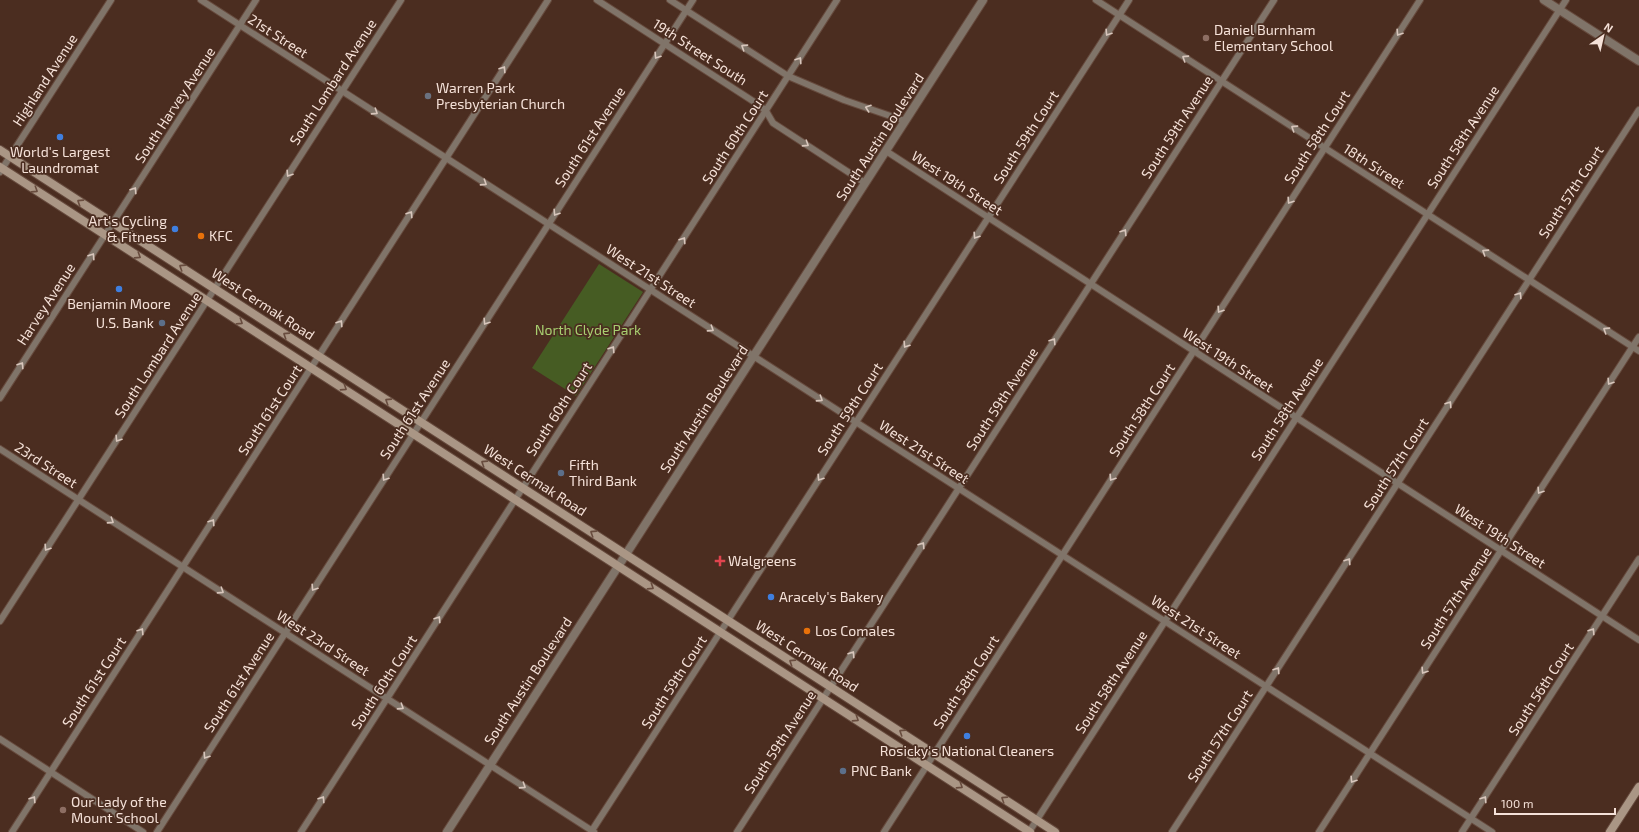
<svg xmlns="http://www.w3.org/2000/svg" width="1639" height="832" font-family="'Exo 2',sans-serif">
  <style>
    .green { fill: #465c23 }
    .lines { fill: none; stroke-linecap: round; stroke-linejoin: round }
    .minor-casing { stroke: #664a3d; stroke-width: 8 }
    .tertiary-casing { stroke: #664a3d; stroke-width: 10 }
    .secondary-casing { stroke: #664a3d; stroke-width: 10 }
    .minor { stroke: #807469; stroke-width: 6 }
    .tertiary { stroke: #807469; stroke-width: 8 }
    .secondary { stroke: #aa9685; stroke-width: 8 }
    .oneway { stroke: #d8c6bc }
    .oneway2 { stroke: #684c3e }
    .education-dot { fill: #8d6e63; stroke: #4b2d20; stroke-width: 1.5 }
    .worship-dot { fill: #6b7280; stroke: #4b2d20; stroke-width: 1.5 }
    .shop-dot { fill: #3f7fe0; stroke: #4b2d20; stroke-width: 1.5 }
    .food-dot { fill: #e8710a; stroke: #4b2d20; stroke-width: 1.5 }
    .service-dot { fill: #5c6f8a; stroke: #4b2d20; stroke-width: 1.5 }
    .health-dot { fill: #e0444e; stroke: #4b2d20; stroke-width: 1.5 }
    .labels { text-anchor: middle; stroke-width: 3.5; stroke-linejoin: round; paint-order: stroke }
    .poi-label { font-size: 14px; fill: #f5e1d8; stroke: #4b2d20; text-anchor: start }
    .street-label { font-size: 14px; fill: #f5e1d8; stroke: #4b2d20 }
    .park-label { font-size: 14px; fill: #a8ce70; stroke: #4b2d20 }
  </style>
  <rect width="100%" height="100%" fill="#4b2d20"/>
  <!-- green -->
  <polygon class="green" points="599,264 643,292 576,396 532,368"/>
  <g class="lines">
    <defs>
      <g id="minor">
        <polyline points="201,0 1492,832"/>
        <polyline points="597,0 759,105 766,111 773,123 865,183"/>
        <polyline points="670,0 788,76 844,100 905,121"/>
        <polyline points="1096,0 1639,351"/>
        <polyline points="886,151 1639,640"/>
        <polyline points="0,172 111,0"/>
        <polyline points="0,398 256,0"/>
        <polyline points="0,449 594,832"/>
        <polyline points="0,621 401,0"/>
        <polyline points="0,739 143,832"/>
        <polyline points="12,832 548,0"/>
        <polyline points="157,832 693,0"/>
        <polyline points="301,832 837,0"/>
        <polyline points="591,832 1129,0"/>
        <polyline points="737,832 1274,0"/>
        <polyline points="884,832 1420,0"/>
        <polyline points="1029,832 1566,0"/>
        <polyline points="1172,832 1639,110"/>
        <polyline points="1319,832 1639,337"/>
        <polyline points="1462,832 1639,559"/>
      </g>
      <g id="tertiary">
        <polyline points="1544,0 1639,61"/>
        <polyline points="447,832 983,0"/>
      </g>
      <g id="secondary">
        <polyline points="0,150 1055,832"/>
        <polyline points="0,167 1030,832"/>
        <polyline points="1610,832 1639,787"/>
      </g>
    </defs>
    <!-- minor casing -->
    <use href="#minor" class="minor-casing"/>
    <!-- tertiary casing -->
    <use href="#tertiary" class="tertiary-casing"/>
    <!-- secondary casing -->
    <use href="#secondary" class="secondary-casing"/>
    <!-- minor -->
    <use href="#minor" class="minor"/>
    <!-- tertiary -->
    <use href="#tertiary" class="tertiary"/>
    <!-- secondary -->
    <use href="#secondary" class="secondary"/>
  </g>
  <!-- one-way arrows -->
  <defs><path id="oneway-chevron" d="M-2-3.5L2.5 0L-2 3.5" fill="none" stroke-width="1.6" stroke-linecap="round" stroke-linejoin="round"/></defs>
  <g class="oneway">
    <use href="#oneway-chevron" transform="translate(1108 33) rotate(123)"/>
    <use href="#oneway-chevron" transform="translate(1399 33) rotate(123)"/>
    <use href="#oneway-chevron" transform="translate(744 47) rotate(-147)"/>
    <use href="#oneway-chevron" transform="translate(657 56) rotate(123)"/>
    <use href="#oneway-chevron" transform="translate(1185 58) rotate(-147)"/>
    <use href="#oneway-chevron" transform="translate(799 60) rotate(-57)"/>
    <use href="#oneway-chevron" transform="translate(503 69) rotate(-57)"/>
    <use href="#oneway-chevron" transform="translate(868 108) rotate(-161)"/>
    <use href="#oneway-chevron" transform="translate(375 112) rotate(33)"/>
    <use href="#oneway-chevron" transform="translate(1294 128) rotate(-147)"/>
    <use href="#oneway-chevron" transform="translate(806 144) rotate(33)"/>
    <use href="#oneway-chevron" transform="translate(289 174) rotate(123)"/>
    <use href="#oneway-chevron" transform="translate(484 183) rotate(33)"/>
    <use href="#oneway-chevron" transform="translate(134 190) rotate(-57)"/>
    <use href="#oneway-chevron" transform="translate(1290 201) rotate(123)"/>
    <use href="#oneway-chevron" transform="translate(556 213) rotate(123)"/>
    <use href="#oneway-chevron" transform="translate(410 214) rotate(-57)"/>
    <use href="#oneway-chevron" transform="translate(1124 232) rotate(-57)"/>
    <use href="#oneway-chevron" transform="translate(976 236) rotate(123)"/>
    <use href="#oneway-chevron" transform="translate(683 240) rotate(-57)"/>
    <use href="#oneway-chevron" transform="translate(1485 252) rotate(-147)"/>
    <use href="#oneway-chevron" transform="translate(92 256) rotate(-57)"/>
    <use href="#oneway-chevron" transform="translate(1519 295) rotate(-57)"/>
    <use href="#oneway-chevron" transform="translate(1220 310) rotate(123)"/>
    <use href="#oneway-chevron" transform="translate(486 322) rotate(123)"/>
    <use href="#oneway-chevron" transform="translate(340 323) rotate(-57)"/>
    <use href="#oneway-chevron" transform="translate(711 329) rotate(33)"/>
    <use href="#oneway-chevron" transform="translate(1606 330) rotate(-147)"/>
    <use href="#oneway-chevron" transform="translate(1053 341) rotate(-57)"/>
    <use href="#oneway-chevron" transform="translate(906 345) rotate(123)"/>
    <use href="#oneway-chevron" transform="translate(612 349) rotate(-57)"/>
    <use href="#oneway-chevron" transform="translate(21 365) rotate(-57)"/>
    <use href="#oneway-chevron" transform="translate(1610 382) rotate(123)"/>
    <use href="#oneway-chevron" transform="translate(820 399) rotate(33)"/>
    <use href="#oneway-chevron" transform="translate(1449 404) rotate(-57)"/>
    <use href="#oneway-chevron" transform="translate(118 439) rotate(123)"/>
    <use href="#oneway-chevron" transform="translate(385 478) rotate(123)"/>
    <use href="#oneway-chevron" transform="translate(820 478) rotate(123)"/>
    <use href="#oneway-chevron" transform="translate(1112 478) rotate(123)"/>
    <use href="#oneway-chevron" transform="translate(1540 491) rotate(123)"/>
    <use href="#oneway-chevron" transform="translate(111 521) rotate(33)"/>
    <use href="#oneway-chevron" transform="translate(212 522) rotate(-57)"/>
    <use href="#oneway-chevron" transform="translate(922 545) rotate(-57)"/>
    <use href="#oneway-chevron" transform="translate(47 548) rotate(123)"/>
    <use href="#oneway-chevron" transform="translate(1348 561) rotate(-57)"/>
    <use href="#oneway-chevron" transform="translate(314 588) rotate(123)"/>
    <use href="#oneway-chevron" transform="translate(221 591) rotate(33)"/>
    <use href="#oneway-chevron" transform="translate(438 619) rotate(-57)"/>
    <use href="#oneway-chevron" transform="translate(141 631) rotate(-57)"/>
    <use href="#oneway-chevron" transform="translate(1592 631) rotate(-57)"/>
    <use href="#oneway-chevron" transform="translate(852 654) rotate(-57)"/>
    <use href="#oneway-chevron" transform="translate(1277 670) rotate(-57)"/>
    <use href="#oneway-chevron" transform="translate(1424 671) rotate(123)"/>
    <use href="#oneway-chevron" transform="translate(401 707) rotate(33)"/>
    <use href="#oneway-chevron" transform="translate(206 756) rotate(123)"/>
    <use href="#oneway-chevron" transform="translate(1353 780) rotate(123)"/>
    <use href="#oneway-chevron" transform="translate(523 786) rotate(33)"/>
    <use href="#oneway-chevron" transform="translate(33 799) rotate(-57)"/>
    <use href="#oneway-chevron" transform="translate(322 799) rotate(-57)"/>
    <use href="#oneway-chevron" transform="translate(1484 799) rotate(-57)"/>
  </g>
  <g class="oneway2">
    <use href="#oneway-chevron" transform="translate(35 190) rotate(33)"/>
    <use href="#oneway-chevron" transform="translate(80 202) rotate(-147)"/>
    <use href="#oneway-chevron" transform="translate(138 256) rotate(33)"/>
    <use href="#oneway-chevron" transform="translate(182 267) rotate(-147)"/>
    <use href="#oneway-chevron" transform="translate(240 322) rotate(33)"/>
    <use href="#oneway-chevron" transform="translate(286 335) rotate(-147)"/>
    <use href="#oneway-chevron" transform="translate(344 388) rotate(33)"/>
    <use href="#oneway-chevron" transform="translate(388 401) rotate(-147)"/>
    <use href="#oneway-chevron" transform="translate(484 463) rotate(-147)"/>
    <use href="#oneway-chevron" transform="translate(593 533) rotate(-147)"/>
    <use href="#oneway-chevron" transform="translate(651 587) rotate(33)"/>
    <use href="#oneway-chevron" transform="translate(792 662) rotate(-147)"/>
    <use href="#oneway-chevron" transform="translate(856 719) rotate(33)"/>
    <use href="#oneway-chevron" transform="translate(902 732) rotate(-147)"/>
    <use href="#oneway-chevron" transform="translate(960 786) rotate(33)"/>
    <use href="#oneway-chevron" transform="translate(1004 799) rotate(-147)"/>
  </g>
  <!-- markers -->
  <g class="education-dot">
    <circle cx="1206" cy="38" r="4"/>
    <circle cx="63" cy="810" r="4"/>
  </g>
  <circle class="worship-dot" cx="428" cy="96" r="4"/>
  <g class="shop-dot">
    <circle cx="60" cy="137" r="4"/>
    <circle cx="175" cy="229" r="4"/>
    <circle cx="119" cy="289" r="4"/>
    <circle cx="771" cy="597" r="4"/>
    <circle cx="967" cy="736" r="4"/>
  </g>
  <g class="food-dot">
    <circle cx="201" cy="236" r="4"/>
    <circle cx="807" cy="631" r="4"/>
  </g>
  <g class="service-dot">
    <circle cx="162" cy="323" r="4"/>
    <circle cx="561" cy="473" r="4"/>
    <circle cx="843" cy="771" r="4"/>
  </g>
  <path class="health-dot" d="M718 555h4v4h4v4h-4v4h-4v-4h-4v-4h4z"/>
  <g class="labels">
    <!-- poi labels -->
    <g class="poi-label">
      <text x="1214" y="35">Daniel Burnham<tspan x="1214" dy="16">Elementary School</tspan></text>
      <text x="436" y="93">Warren Park<tspan x="436" dy="16">Presbyterian Church</tspan></text>
      <text x="60" y="157" text-anchor="middle">World's Largest<tspan x="60" dy="16">Laundromat</tspan></text>
      <text x="167" y="226" text-anchor="end">Art's Cycling<tspan x="167" dy="16">&amp; Fitness</tspan></text>
      <text x="209" y="241">KFC</text>
      <text x="119" y="309" text-anchor="middle">Benjamin Moore</text>
      <text x="154" y="328" text-anchor="end">U.S. Bank</text>
      <text x="569" y="470">Fifth<tspan x="569" dy="16">Third Bank</tspan></text>
      <text x="728" y="566">Walgreens</text>
      <text x="779" y="602">Aracely's Bakery</text>
      <text x="815" y="636">Los Comales</text>
      <text x="967" y="756" text-anchor="middle">Rosicky's National Cleaners</text>
      <text x="851" y="776">PNC Bank</text>
      <text x="71" y="807">Our Lady of the<tspan x="71" dy="16">Mount School</tspan></text>
    </g>
    <!-- street labels -->
    <g class="street-label">
      <text transform="translate(278 36) rotate(33)" y="5">21st Street</text>
      <text transform="translate(700 52) rotate(33)" y="5">19th Street South</text>
      <text transform="translate(45 80) rotate(-57)" y="5">Highland Avenue</text>
      <text transform="translate(333 82) rotate(-57)" y="5">South Lombard Avenue</text>
      <text transform="translate(175 105) rotate(-57)" y="5">South Harvey Avenue</text>
      <text transform="translate(1177 127) rotate(-57)" y="5">South 59th Avenue</text>
      <text transform="translate(590 137) rotate(-57)" y="5">South 61st Avenue</text>
      <text transform="translate(735 137) rotate(-57)" y="5">South 60th Court</text>
      <text transform="translate(880 137) rotate(-57)" y="5">South Austin Boulevard</text>
      <text transform="translate(1026 137) rotate(-57)" y="5">South 59th Court</text>
      <text transform="translate(1317 137) rotate(-57)" y="5">South 58th Court</text>
      <text transform="translate(1463 137) rotate(-57)" y="5">South 58th Avenue</text>
      <text transform="translate(1374 166) rotate(33)" y="5">18th Street</text>
      <text transform="translate(957 183) rotate(33)" y="5">West 19th Street</text>
      <text transform="translate(1571 192) rotate(-57)" y="5">South 57th Court</text>
      <text transform="translate(651 276) rotate(33)" y="5">West 21st Street</text>
      <text transform="translate(46 304) rotate(-57)" y="5">Harvey Avenue</text>
      <text transform="translate(263 304) rotate(33)" y="5">West Cermak Road</text>
      <text transform="translate(158 355) rotate(-57)" y="5">South Lombard Avenue</text>
      <text transform="translate(1228 360) rotate(33)" y="5">West 19th Street</text>
      <text transform="translate(1002 399) rotate(-57)" y="5">South 59th Avenue</text>
      <text transform="translate(415 409) rotate(-57)" y="5">South 61st Avenue</text>
      <text transform="translate(559 409) rotate(-57)" y="5">South 60th Court</text>
      <text transform="translate(704 409) rotate(-57)" y="5">South Austin Boulevard</text>
      <text transform="translate(850 409) rotate(-57)" y="5">South 59th Court</text>
      <text transform="translate(1287 409) rotate(-57)" y="5">South 58th Avenue</text>
      <text transform="translate(270 410) rotate(-57)" y="5">South 61st Court</text>
      <text transform="translate(1142 410) rotate(-57)" y="5">South 58th Court</text>
      <text transform="translate(924 452) rotate(33)" y="5">West 21st Street</text>
      <text transform="translate(1396 464) rotate(-57)" y="5">South 57th Court</text>
      <text transform="translate(46 465) rotate(33)" y="5">23rd Street</text>
      <text transform="translate(535 480) rotate(33)" y="5">West Cermak Road</text>
      <text transform="translate(1500 536) rotate(33)" y="5">West 19th Street</text>
      <text transform="translate(1456 598) rotate(-57)" y="5">South 57th Avenue</text>
      <text transform="translate(1196 627) rotate(33)" y="5">West 21st Street</text>
      <text transform="translate(323 643) rotate(33)" y="5">West 23rd Street</text>
      <text transform="translate(807 656) rotate(33)" y="5">West Cermak Road</text>
      <text transform="translate(528 681) rotate(-57)" y="5">South Austin Boulevard</text>
      <text transform="translate(94 682) rotate(-57)" y="5">South 61st Court</text>
      <text transform="translate(239 682) rotate(-57)" y="5">South 61st Avenue</text>
      <text transform="translate(384 682) rotate(-57)" y="5">South 60th Court</text>
      <text transform="translate(674 682) rotate(-57)" y="5">South 59th Court</text>
      <text transform="translate(966 682) rotate(-57)" y="5">South 58th Court</text>
      <text transform="translate(1111 682) rotate(-57)" y="5">South 58th Avenue</text>
      <text transform="translate(1541 689) rotate(-57)" y="5">South 56th Court</text>
      <text transform="translate(1220 736) rotate(-57)" y="5">South 57th Court</text>
      <text transform="translate(780 742) rotate(-57)" y="5">South 59th Avenue</text>
    </g>
    <!-- park labels -->
    <g class="park-label">
      <text x="588" y="335">North Clyde Park</text>
    </g>
  </g>
  <!-- north arrow -->
  <g transform="translate(1603 36) rotate(34)" stroke="#4b2d20" stroke-width="3" paint-order="stroke">
  <path d="M0-3L7 15L0 10L-7 15Z" fill="#f5e1d8"/>
  <text y="-6" font-size="11" font-weight="bold" text-anchor="middle" fill="#f5e1d8">N</text>
  </g>
  <!-- scale -->
  <path d="M1495 808v6h120v-6" fill="none" stroke="#f5e1d8" stroke-width="2"/>
  <text x="1501" y="808" font-size="12" fill="#f5e1d8" stroke="#4b2d20" stroke-width="3" paint-order="stroke">100 m</text>
</svg>
